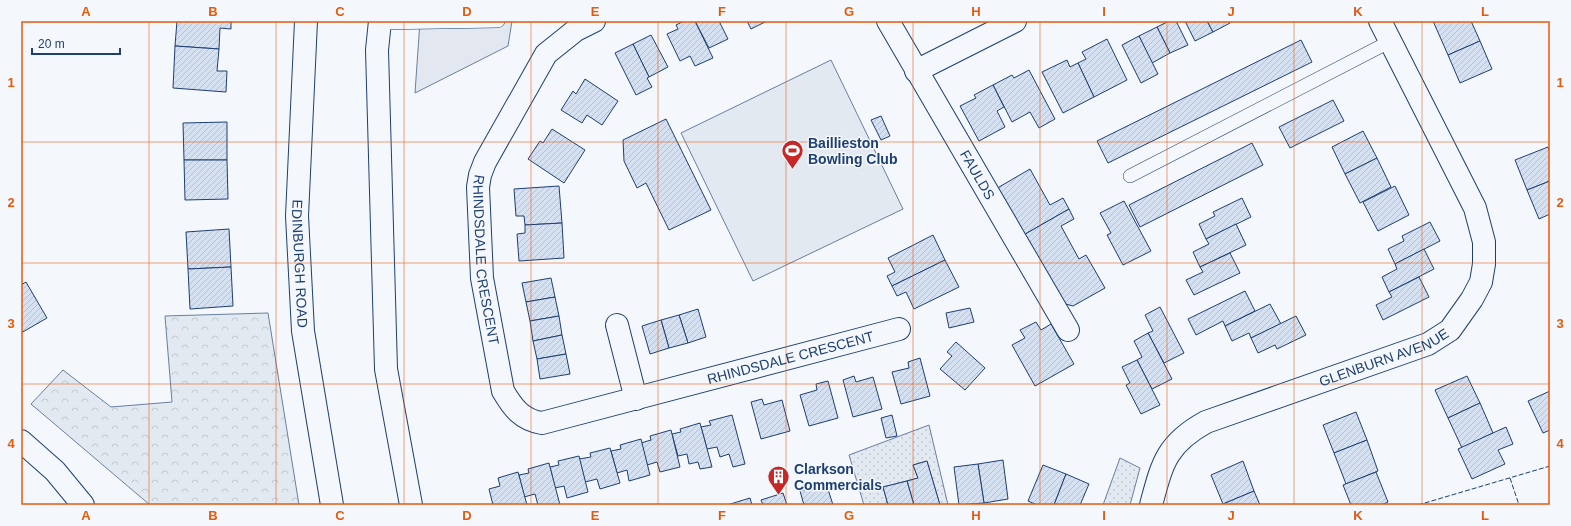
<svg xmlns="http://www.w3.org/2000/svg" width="1571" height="526" font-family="Arial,sans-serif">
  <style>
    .grass { fill: url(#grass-dots); stroke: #687fa3 }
    .park { fill: url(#park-crowns); stroke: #687fa3 }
    .pitch { fill: #e3e9f0; stroke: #687fa3 }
    .parking { fill: #e3e8f0; stroke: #687fa3 }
    .building { fill: url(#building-hatch); stroke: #1d3f73 }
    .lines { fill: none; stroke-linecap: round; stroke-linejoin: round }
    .lane-casing { stroke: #1d3f73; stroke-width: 14 }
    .street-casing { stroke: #1d3f73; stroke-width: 24 }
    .primary-casing { stroke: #1d3f73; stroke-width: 24 }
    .lane { stroke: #f4f7fb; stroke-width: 13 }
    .street { stroke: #f4f7fb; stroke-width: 22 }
    .primary { stroke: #f4f7fb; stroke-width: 22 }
    .fence { stroke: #1d3f73; stroke-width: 1; stroke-dasharray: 5 2; stroke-linecap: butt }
    .grid { fill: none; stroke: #e8590c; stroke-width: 1; stroke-opacity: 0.55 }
    .labels { text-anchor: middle; stroke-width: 3; stroke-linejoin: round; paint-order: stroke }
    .poi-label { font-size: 14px; font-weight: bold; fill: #1d3f73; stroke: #f4f7fb; text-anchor: start }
    .street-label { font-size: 14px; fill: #1d3f73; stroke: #f4f7fb }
    .neatline { fill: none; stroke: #e8590c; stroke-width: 1.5 }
    .grid-label { font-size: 13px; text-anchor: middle; font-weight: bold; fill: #e8590c }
  </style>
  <defs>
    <pattern id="grass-dots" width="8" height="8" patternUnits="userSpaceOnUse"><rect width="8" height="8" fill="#e3e9f0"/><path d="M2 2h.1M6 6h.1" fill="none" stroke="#c2c9d1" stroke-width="1.8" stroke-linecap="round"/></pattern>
    <pattern id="park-crowns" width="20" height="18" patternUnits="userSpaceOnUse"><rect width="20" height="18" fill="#e3e9f0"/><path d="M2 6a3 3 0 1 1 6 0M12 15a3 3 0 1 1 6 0" fill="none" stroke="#c2c9d1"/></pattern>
    <pattern id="building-hatch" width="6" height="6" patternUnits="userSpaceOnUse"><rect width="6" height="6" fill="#d5e0f0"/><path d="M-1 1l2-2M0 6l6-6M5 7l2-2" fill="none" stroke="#b6c1d1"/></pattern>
  </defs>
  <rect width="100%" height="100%" fill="#f4f7fb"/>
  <!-- grass -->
  <g class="grass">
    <polygon points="929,425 948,505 940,505 927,461 913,465 918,478 883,487 888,505 864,505 849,455"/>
    <polygon points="1120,458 1140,468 1130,505 1103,505"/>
  </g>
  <!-- park -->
  <polygon class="park" points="268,313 299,505 150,505 31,404 63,370 111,407 172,402 165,316"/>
  <!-- pitch -->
  <polygon class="pitch" points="831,60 903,209 753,281 681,133"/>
  <!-- parking -->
  <polygon class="parking" points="420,21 512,21 508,46 415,93"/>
  <!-- building -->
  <g class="building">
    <polygon points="177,21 231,21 231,29 220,28 219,49 175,46"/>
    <polygon points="684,21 695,21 713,58 695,66 690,56 680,61 667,34 678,29 676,25"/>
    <polygon points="695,21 719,21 728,39 709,48"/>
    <polygon points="747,21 767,21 751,29"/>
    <polygon points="1169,21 1176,21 1188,45 1170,53 1157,27"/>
    <polygon points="1185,21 1207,21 1213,32 1195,41"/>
    <polygon points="1207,21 1229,21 1230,23 1213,32"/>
    <polygon points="1433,21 1471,21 1480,41 1448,55"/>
    <polygon points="1157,27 1170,53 1152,63 1139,36"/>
    <polygon points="651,35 668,67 649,77 633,44"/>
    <polygon points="1139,36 1158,74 1141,83 1122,45"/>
    <polygon points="1107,39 1127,80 1094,97 1078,63 1086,59 1082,52"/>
    <polygon points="1301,40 1312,62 1108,163 1097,141"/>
    <polygon points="1480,41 1492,69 1460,83 1448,55"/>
    <polygon points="633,44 649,77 647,78 652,87 636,95 615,53"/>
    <polygon points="175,46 219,49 217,71 227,71 226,92 173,88"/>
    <polygon points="1067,60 1070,67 1078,63 1094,97 1063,113 1042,72"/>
    <polygon points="1029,70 1055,119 1039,128 1030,112 1012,122 993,85 1012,75 1014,78"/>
    <polygon points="585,79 618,101 602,125 587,115 582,123 561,110 573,91 576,94"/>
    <polygon points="993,85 1004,107 997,111 1005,127 979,141 960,106 976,98 974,95"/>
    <polygon points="1333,100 1344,121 1290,148 1279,127"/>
    <polygon points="881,116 890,136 881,140 871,120"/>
    <polygon points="666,119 711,210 669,230 646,183 637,188 624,161 623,140"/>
    <polygon points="227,122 227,160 184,160 183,123"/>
    <polygon points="552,129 585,150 564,183 528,159 540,141 543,143"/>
    <polygon points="1363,131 1377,158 1345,174 1332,147"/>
    <polygon points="1252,143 1263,165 1140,227 1129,205"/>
    <polygon points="1548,147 1550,152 1550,181 1527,190 1515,160"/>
    <polygon points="1377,158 1391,187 1360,203 1345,174"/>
    <polygon points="184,160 227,160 228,199 185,200"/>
    <polygon points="1030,169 1050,205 1063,198 1069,209 1020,237 994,190"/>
    <polygon points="1550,181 1550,214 1539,219 1527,190"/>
    <polygon points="559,186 562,223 525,225 524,216 516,216 514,189"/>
    <polygon points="1395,186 1409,215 1378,231 1363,202"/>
    <polygon points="1242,198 1251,217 1206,239 1199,224 1215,216 1213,212"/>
    <polygon points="1124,201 1151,251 1123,265 1107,235 1111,233 1100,213"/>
    <polygon points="1069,209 1074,219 1061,226 1079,259 1086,255 1105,288 1073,306 1062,303 1020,237"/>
    <polygon points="1430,222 1440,241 1395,264 1388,249 1404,241 1402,236"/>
    <polygon points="562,223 564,258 519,261 517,234 525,233 525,225"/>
    <polygon points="1236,224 1246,245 1200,267 1193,252 1209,244 1206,239"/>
    <polygon points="229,229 231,267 188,269 186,232"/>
    <polygon points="933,235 945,260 892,286 887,276 895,272 888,258"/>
    <polygon points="1424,249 1434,269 1389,292 1382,277 1397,269 1395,264"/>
    <polygon points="1230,253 1240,273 1194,295 1186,280 1203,272 1200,267"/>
    <polygon points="945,260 959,287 914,309 906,292 897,296 892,286"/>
    <polygon points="231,267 233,306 190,309 188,269"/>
    <polygon points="1419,277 1429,297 1383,320 1376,305 1392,297 1389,292"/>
    <polygon points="551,278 555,297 526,302 522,283"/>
    <polygon points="26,282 47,318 21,333 21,285"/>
    <polygon points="1245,291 1255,311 1225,326 1223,321 1196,335 1188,319"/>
    <polygon points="555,297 559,316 530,321 526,302"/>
    <polygon points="1270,304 1281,324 1251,338 1249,333 1232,341 1225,326"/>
    <polygon points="1160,307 1184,353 1164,363 1148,333 1153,331 1145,315"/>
    <polygon points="970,308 974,322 949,328 946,313"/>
    <polygon points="698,309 706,337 688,343 679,315"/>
    <polygon points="679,315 688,343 669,348 661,320"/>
    <polygon points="559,316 562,335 533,341 530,321"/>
    <polygon points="1296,316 1306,335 1277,349 1275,345 1258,353 1251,338"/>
    <polygon points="661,320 669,348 650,354 642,326"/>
    <polygon points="1036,322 1041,330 1051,324 1074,364 1035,386 1012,345 1025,338 1020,330"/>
    <polygon points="1148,333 1172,379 1152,389 1137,360 1142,357 1134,341"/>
    <polygon points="562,335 566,354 537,359 533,341"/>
    <polygon points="956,342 985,368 965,390 940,369 952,356 947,352"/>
    <polygon points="566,354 570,374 540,379 537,359"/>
    <polygon points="920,358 930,396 901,404 892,372 909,368 908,362"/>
    <polygon points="1137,360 1160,405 1141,414 1126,385 1130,383 1122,367"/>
    <polygon points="854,376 856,382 873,377 882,409 853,417 843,380"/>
    <polygon points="1467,376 1480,403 1448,418 1435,390"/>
    <polygon points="828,381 838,418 809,426 800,395 817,390 816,384"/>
    <polygon points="1550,391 1550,430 1543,433 1528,401"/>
    <polygon points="762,399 764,405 782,400 790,431 761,439 751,402"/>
    <polygon points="1480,403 1493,433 1462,448 1448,418"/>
    <polygon points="1356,412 1367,440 1334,453 1323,425"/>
    <polygon points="732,415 745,464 733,467 729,454 720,457 717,447 707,449 701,427 711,425 709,421"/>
    <polygon points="892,415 897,436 886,438 881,418"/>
    <polygon points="700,423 712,467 700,469 698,462 689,464 687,454 678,456 672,434 681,432 680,429"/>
    <polygon points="1506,427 1513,444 1498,450 1505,464 1472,479 1458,449"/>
    <polygon points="671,430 680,467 660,472 657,462 647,465 641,443 651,440 650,436"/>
    <polygon points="641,439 650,475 629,481 627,470 617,473 611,451 621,449 620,445"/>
    <polygon points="1367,440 1378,471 1346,484 1334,453"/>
    <polygon points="610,448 620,483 600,489 597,479 585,482 579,459 591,457 590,453"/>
    <polygon points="579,456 588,492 567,498 564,486 555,488 550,467 559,465 558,461"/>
    <polygon points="1003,460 1008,499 984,503 978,464"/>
    <polygon points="927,461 940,505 914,505 907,481 918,478 913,465"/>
    <polygon points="1243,461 1254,491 1223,504 1211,475"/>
    <polygon points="549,463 550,467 560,505 538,505 535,494 524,497 519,475 529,473 528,469"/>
    <polygon points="978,464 984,503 959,505 954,467"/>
    <polygon points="1043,465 1066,474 1054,505 1037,505 1028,501"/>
    <polygon points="518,472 527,505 493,505 489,489 500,486 498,478"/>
    <polygon points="1376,472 1388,502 1381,505 1351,505 1343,485"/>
    <polygon points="1066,474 1089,484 1080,505 1054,505"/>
    <polygon points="907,481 914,505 888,505 883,487"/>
    <polygon points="826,483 833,505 804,505 800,491"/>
    <polygon points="1254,491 1260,505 1223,505 1223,504"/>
    <polygon points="783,493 787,505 763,505 761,500"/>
    <polygon points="750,498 752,505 727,505"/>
  </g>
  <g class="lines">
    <defs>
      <g id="lane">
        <polyline points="380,23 498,21"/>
        <polyline points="1130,176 1389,42"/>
      </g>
      <g id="street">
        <path id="s1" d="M594,21L576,30L546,54L485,162L480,175L478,187L482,278L503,391C513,408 522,420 542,423L899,329"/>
        <path id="s2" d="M888,21L1068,330"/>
        <polyline points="916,71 1015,21"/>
        <polyline points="617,325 636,399"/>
        <path id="s3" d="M1151,505C1162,464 1166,444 1206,422L1428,344L1450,330L1472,299L1481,282L1484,264V242L1475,208L1380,21"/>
      </g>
      <g id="primary">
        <path id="s4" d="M306,21L297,216L303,331L332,505"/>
        <polyline points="380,21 377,50 386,369 411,505"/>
        <polyline points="21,441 55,471 83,505"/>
      </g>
    </defs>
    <!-- lane casing -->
    <use href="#lane" class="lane-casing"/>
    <!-- street casing -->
    <use href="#street" class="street-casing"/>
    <!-- primary casing -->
    <use href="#primary" class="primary-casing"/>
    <!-- lane -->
    <use href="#lane" class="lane"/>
    <!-- street -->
    <use href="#street" class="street"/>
    <!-- primary -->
    <use href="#primary" class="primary"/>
    <!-- fence -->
    <g class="fence">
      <polyline points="1510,478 1519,505"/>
      <polyline points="1418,505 1550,466"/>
    </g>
  </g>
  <!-- grid -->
  <path class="grid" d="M149,21V505M276,21V505M404,21V505M531,21V505M658,21V505M786,21V505M913,21V505M1040,21V505M1167,21V505M1294,21V505M1422,21V505M21,142H1550M21,263H1550M21,384H1550"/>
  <!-- icons -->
  <defs>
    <symbol id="stadium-pin" viewBox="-11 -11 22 30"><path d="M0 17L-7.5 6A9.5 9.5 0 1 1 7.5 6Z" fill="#c62828" stroke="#f4f7fb"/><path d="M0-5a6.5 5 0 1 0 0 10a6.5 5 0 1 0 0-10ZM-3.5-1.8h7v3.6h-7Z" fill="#fff"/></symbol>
    <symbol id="building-pin" viewBox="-11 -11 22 30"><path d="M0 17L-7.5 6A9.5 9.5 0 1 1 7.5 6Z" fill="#c62828" stroke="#f4f7fb"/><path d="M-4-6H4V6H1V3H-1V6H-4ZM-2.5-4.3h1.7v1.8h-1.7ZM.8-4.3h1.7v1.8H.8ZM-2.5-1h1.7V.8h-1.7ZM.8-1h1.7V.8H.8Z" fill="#fff"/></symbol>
  </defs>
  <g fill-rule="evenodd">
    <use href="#stadium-pin" x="780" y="138" width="25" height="34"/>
    <use href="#building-pin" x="766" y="464" width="25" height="34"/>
  </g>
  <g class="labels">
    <!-- poi labels -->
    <g class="poi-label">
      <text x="808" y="148">Baillieston<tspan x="808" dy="16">Bowling Club</tspan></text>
      <text x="794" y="474">Clarkson<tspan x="794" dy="16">Commercials</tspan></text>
    </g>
    <!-- street labels -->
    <g class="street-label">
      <text dy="5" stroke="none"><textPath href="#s2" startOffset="178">FAULDS</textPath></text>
      <text dy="5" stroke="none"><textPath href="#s1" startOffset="282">RHINDSDALE CRESCENT</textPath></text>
      <text dy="5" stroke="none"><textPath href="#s4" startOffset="243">EDINBURGH ROAD</textPath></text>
      <text dy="5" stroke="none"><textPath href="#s3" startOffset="293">GLENBURN AVENUE</textPath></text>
      <text dy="5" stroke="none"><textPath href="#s1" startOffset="724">RHINDSDALE CRESCENT</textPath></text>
    </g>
  </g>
  <!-- border -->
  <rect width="1571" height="526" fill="none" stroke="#f4f7fb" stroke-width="44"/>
  <!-- scale -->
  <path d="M32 48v6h88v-6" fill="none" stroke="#1d3f73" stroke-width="2"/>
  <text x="38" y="48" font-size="12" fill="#1d3f73" stroke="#f4f7fb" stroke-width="3" paint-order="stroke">20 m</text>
  <rect x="22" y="22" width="1527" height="482" class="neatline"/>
  <g class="grid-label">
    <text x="86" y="16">A</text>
    <text x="213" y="16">B</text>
    <text x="340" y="16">C</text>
    <text x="467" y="16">D</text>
    <text x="595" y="16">E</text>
    <text x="722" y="16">F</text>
    <text x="849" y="16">G</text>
    <text x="976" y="16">H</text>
    <text x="1104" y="16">I</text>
    <text x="1231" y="16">J</text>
    <text x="1358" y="16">K</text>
    <text x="1485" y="16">L</text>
    <text x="11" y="87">1</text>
    <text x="1560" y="87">1</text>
    <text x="11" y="207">2</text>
    <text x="1560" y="207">2</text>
    <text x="11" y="328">3</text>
    <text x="1560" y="328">3</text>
    <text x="11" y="448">4</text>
    <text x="1560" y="448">4</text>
    <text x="86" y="520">A</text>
    <text x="213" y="520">B</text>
    <text x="340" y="520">C</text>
    <text x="467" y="520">D</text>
    <text x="595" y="520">E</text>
    <text x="722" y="520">F</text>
    <text x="849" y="520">G</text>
    <text x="976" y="520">H</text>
    <text x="1104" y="520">I</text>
    <text x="1231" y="520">J</text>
    <text x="1358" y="520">K</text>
    <text x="1485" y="520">L</text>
  </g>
</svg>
